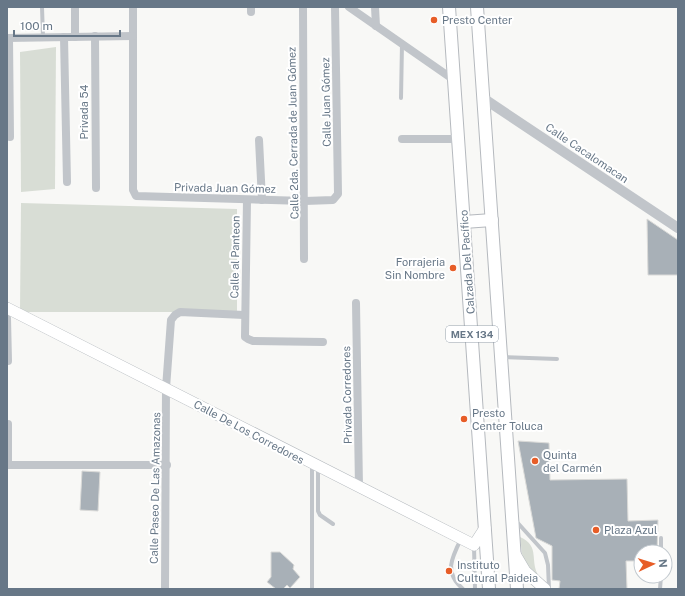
<svg xmlns="http://www.w3.org/2000/svg" width="685" height="596" font-family="'Public Sans',sans-serif">
  <style>
    .green { fill: #d8ddd5 }
    .building { fill: #a8b0b7; stroke: #dadad8 }
    .lines { fill: none; stroke-linecap: round; stroke-linejoin: round }
    .secondary-casing { stroke: #b4b9be; stroke-width: 12 }
    .primary-casing { stroke: #b5b9be; stroke-width: 14 }
    .service { stroke: #c1c5ca; stroke-width: 4 }
    .minor { stroke: #c1c5ca; stroke-width: 8 }
    .tertiary { stroke: #c1c5ca; stroke-width: 10 }
    .secondary { stroke: #fff; stroke-width: 11 }
    .primary { stroke: #fff; stroke-width: 12 }
    .poi-dot { fill: #e75d27; stroke: #fff; stroke-width: 1.5 }
    .labels { text-anchor: middle; stroke-width: 4; stroke-linejoin: round; paint-order: stroke }
    .shield { fill: #fff; stroke: #95a0ab; stroke-width: 1 }
    .shield-label { font-size: 10px; font-weight: bold; fill: #677787 }
    .poi-label { font-size: 11px; fill: #677787; stroke: #fff; text-anchor: start }
    .street-label { font-size: 11px; fill: #677787; stroke: #fff }
  </style>
  <rect width="100%" height="100%" fill="#f8f8f6"/>
  <!-- green -->
  <g class="green">
    <polygon points="56,47 55,189 21,192 20,52"/>
    <polygon points="21,203 237,209 237,312 27,312 20,309"/>
    <path d="M520,537C541,546 529,562 539,576L523,561Z"/>
  </g>
  <!-- building -->
  <g class="building">
    <polygon points="647,219 678,240 678,275 648,275"/>
    <polygon points="518,441 549,443 550,480 627,479 628,521 658,520 657,552 641,552 641,561 626,561 627,589 559,589 560,581 552,580 552,546 536,538"/>
    <polygon points="82,471 100,472 98,511 80,510"/>
    <polygon points="271,552 280,552 294,565 293,569 300,577 290,588 287,585 283,589 276,589 267,582 271,577"/>
  </g>
  <g class="lines">
    <defs>
      <g id="secondary">
        <path d="M7,308C163,386 318,466 474,545L485,528"/>
        <polyline points="515,554 525,571 545,589"/>
      </g>
      <g id="primary">
        <polyline points="449,7 489,589"/>
        <polyline points="477,7 517,589"/>
        <polyline points="464,222 492,220"/>
      </g>
    </defs>
    <!-- secondary casing -->
    <use href="#secondary" class="secondary-casing"/>
    <!-- primary casing -->
    <use href="#primary" class="primary-casing"/>
    <!-- service -->
    <g class="service">
      <polyline points="42,7 43,37"/>
      <polyline points="401,98 402,44"/>
      <polyline points="502,357 557,359"/>
      <polyline points="312,465 312,589"/>
      <polyline points="318,468 318,511 320,515 333,524"/>
      <polyline points="516,521 545,553 548,565 549,589"/>
      <path d="M461,539C451,559 444,573 463,589"/>
      <polyline points="474,546 475,589"/>
      <polyline points="661,552 661,538"/>
      <polyline points="660,589 661,576"/>
    </g>
    <!-- minor -->
    <g class="minor">
      <polyline points="75,7 75,37"/>
      <polyline points="133,7 133,190 136,196 305,201 333,200 338,194 335,7"/>
      <polyline points="251,7 251,12"/>
      <polyline points="303,7 304,259"/>
      <polyline points="349,7 454,80"/>
      <polyline points="375,7 376,26"/>
      <polyline points="95,36 96,188"/>
      <polyline points="64,37 67,182"/>
      <polyline points="7,38 133,36"/>
      <polyline points="9,38 10,137"/>
      <polyline points="402,139 458,139"/>
      <polyline points="259,140 262,200"/>
      <polyline points="247,200 245,337 248,339 253,341 323,342"/>
      <polyline points="356,303 359,487"/>
      <polyline points="7,318 8,361"/>
      <polyline points="7,465 167,465"/>
      <polyline points="8,465 8,424"/>
      <polyline points="165,589 166,388 171,320 175,315 180,312 244,315"/>
    </g>
    <!-- tertiary -->
    <polyline class="tertiary" points="483,98 678,228"/>
    <!-- secondary -->
    <use href="#secondary" class="secondary"/>
    <!-- primary -->
    <use href="#primary" class="primary"/>
  </g>
  <!-- markers -->
  <g class="poi-dot">
    <circle cx="434" cy="20" r="4"/>
    <circle cx="453" cy="268" r="4"/>
    <circle cx="464" cy="419" r="4"/>
    <circle cx="535" cy="461" r="4"/>
    <circle cx="596" cy="530" r="4"/>
    <circle cx="449" cy="571" r="4"/>
  </g>
  <g class="labels">
    <!-- shield labels -->
    <rect class="shield" x="446" y="326" width="52" height="16" rx="3"/>
    <g class="shield-label">
      <text x="472" y="338">MEX 134</text>
    </g>
    <!-- poi labels -->
    <g class="poi-label">
      <text x="442" y="24">Presto Center</text>
      <text x="445" y="266" text-anchor="end">Forrajeria<tspan x="445" dy="13">Sin Nombre</tspan></text>
      <text x="472" y="417">Presto<tspan x="472" dy="13">Center Toluca</tspan></text>
      <text x="543" y="459">Quinta<tspan x="543" dy="13">del Carmén</tspan></text>
      <text x="604" y="534">Plaza Azul</text>
      <text x="457" y="569">Instituto<tspan x="457" dy="13">Cultural Paideia</tspan></text>
    </g>
    <!-- street labels -->
    <g class="street-label">
      <text transform="translate(326 102) rotate(-91)" y="4">Calle Juan Gómez</text>
      <text transform="translate(84 112) rotate(-90)" y="4">Privada 54</text>
      <text transform="translate(293 133) rotate(-91)" y="4">Calle 2da. Cerrada de Juan Gómez</text>
      <text transform="translate(587 153) rotate(34)" y="4">Calle Cacalomacan</text>
      <text transform="translate(225 188) rotate(1)" y="4">Privada Juan Gómez</text>
      <text transform="translate(235 257) rotate(-89)" y="4">Calle al Panteon</text>
      <text transform="translate(467 262) rotate(-94)" y="4">Calzada Del Pacífico</text>
      <text transform="translate(347 395) rotate(-91)" y="4">Privada Corredores</text>
      <text transform="translate(249 432) rotate(28)" y="4">Calle De Los Corredores</text>
      <text transform="translate(155 488) rotate(-89)" y="4">Calle Paseo De Las Amazonas</text>
    </g>
  </g>
  <!-- border -->
  <rect width="685" height="596" fill="none" stroke="#677787" stroke-width="16"/>
  <!-- north arrow -->
  <g transform="translate(653 564) rotate(86)"><circle r="19" fill="#ffffff" stroke="#c2c9cf"/>
  <path d="M0-3L7 15L0 10L-7 15Z" fill="#e75d27"/>
  <text y="-6" font-size="11" font-weight="bold" text-anchor="middle" fill="#677787">N</text>
  </g>
  <!-- scale -->
  <path d="M14 30v6h106v-6" fill="none" stroke="#677787" stroke-width="2"/>
  <text x="20" y="30" font-size="12" fill="#677787" stroke="#ffffff" stroke-width="3" paint-order="stroke">100 m</text>
</svg>
